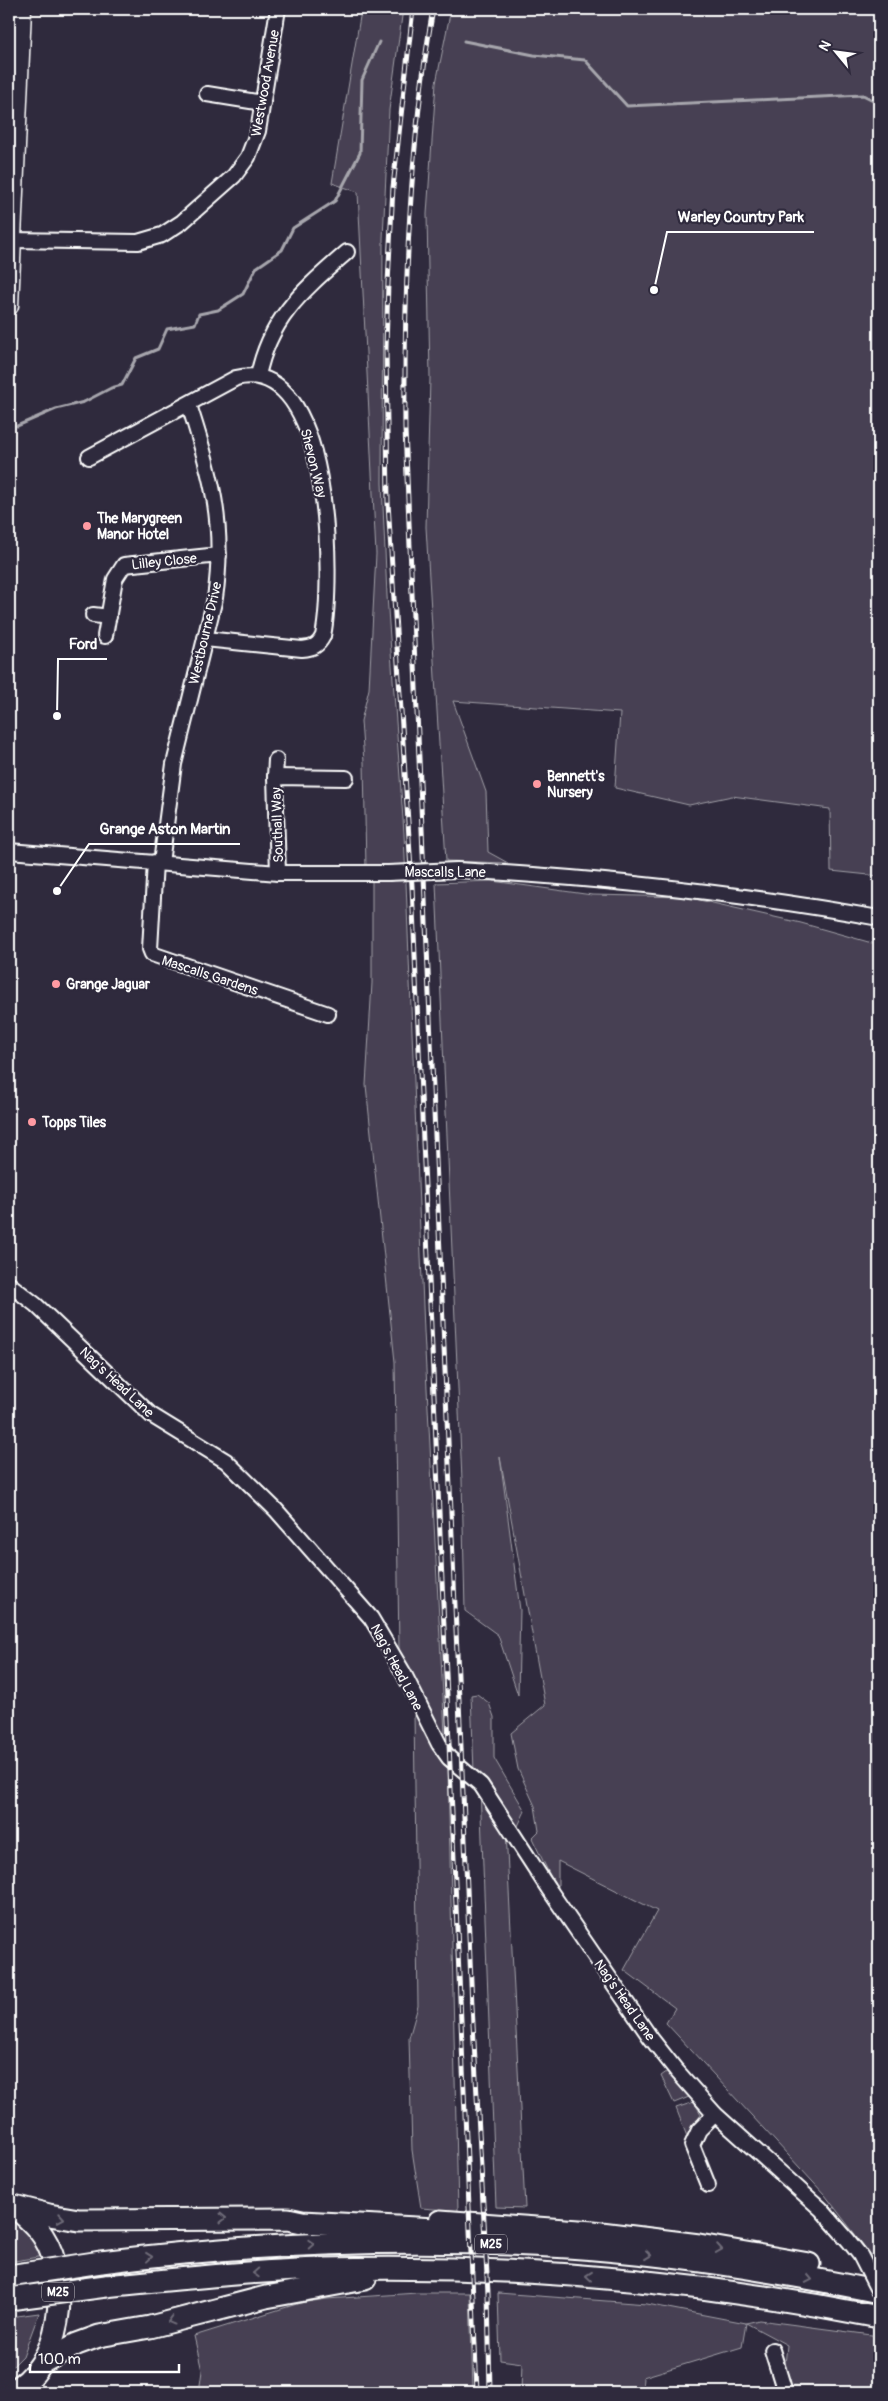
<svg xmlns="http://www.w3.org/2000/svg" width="888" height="2401" font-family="Pangolin,sans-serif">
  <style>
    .green { fill: #464152; stroke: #a2a0a8 }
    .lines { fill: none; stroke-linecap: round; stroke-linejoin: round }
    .stream { stroke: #a7a6ad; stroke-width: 3 }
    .minor-casing { stroke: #fff; stroke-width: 18 }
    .major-casing { stroke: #fff; stroke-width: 21 }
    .highway-casing { stroke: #fff; stroke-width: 25 }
    .minor { stroke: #2f2a3d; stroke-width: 14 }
    .major { stroke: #2f2a3d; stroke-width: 18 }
    .highway { stroke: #2f2a3d; stroke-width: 21 }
    .rail-casing { stroke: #fff; stroke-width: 5 }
    .rail { stroke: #2f2a3d; stroke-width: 3; stroke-dasharray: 9; stroke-linecap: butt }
    .minor-bridge-casing { stroke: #fff; stroke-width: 18; stroke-linecap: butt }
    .highway-bridge-casing { stroke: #fff; stroke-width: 25; stroke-linecap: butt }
    .minor-bridge { stroke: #2f2a3d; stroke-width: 14 }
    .highway-bridge { stroke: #2f2a3d; stroke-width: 21 }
    .oneway { stroke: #6d6a77 }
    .poi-dot { fill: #ff9aa2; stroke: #2f2a3d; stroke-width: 2 }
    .labels { text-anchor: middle; stroke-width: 4.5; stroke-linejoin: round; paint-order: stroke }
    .shield { fill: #2f2a3d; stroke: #c1bfc5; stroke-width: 1 }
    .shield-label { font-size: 12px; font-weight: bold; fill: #fff }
    .street-label { font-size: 14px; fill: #fff; stroke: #2f2a3d }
    .poi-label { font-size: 14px; font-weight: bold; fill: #fff; stroke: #2f2a3d; text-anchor: start }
    .leader { fill: none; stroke: #fff; stroke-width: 2 }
    .callout-dot { fill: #fff; stroke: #2f2a3d; stroke-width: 2 }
    .callout-label { font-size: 15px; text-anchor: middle; font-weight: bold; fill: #fff; stroke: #2f2a3d; stroke-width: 4.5; stroke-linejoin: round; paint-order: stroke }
  </style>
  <rect width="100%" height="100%" fill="#2f2a3d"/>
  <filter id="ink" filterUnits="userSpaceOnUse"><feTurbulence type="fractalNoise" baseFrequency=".02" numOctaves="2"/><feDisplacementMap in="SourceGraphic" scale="10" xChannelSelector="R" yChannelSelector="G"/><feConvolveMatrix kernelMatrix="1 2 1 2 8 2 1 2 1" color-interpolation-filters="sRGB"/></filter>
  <g filter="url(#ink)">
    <!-- green -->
    <g class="green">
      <polygon points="382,9 403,9 389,110 383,238 382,483 387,596 404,833 424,1331 445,1734 427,1711 399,1650 395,1362 366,1085 372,983 372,880 366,869 364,762 361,721 369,689 376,554 358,192 332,183 361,11 381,14"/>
      <polygon points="451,9 879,9 879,876 831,871 830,809 732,796 689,805 615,788 620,713 453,701 486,792 488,852 508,863 446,861 426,527 430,378 427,214 436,83"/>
      <polygon points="492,881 592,895 686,897 801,923 879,945 879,2264 877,2263 825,2195 666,2023 675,2008 624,1970 657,1911 558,1861 558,1892 532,1838 539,1831 535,1806 518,1769 511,1733 545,1705 500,1457 520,1610 518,1695 498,1635 465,1611 462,1480 436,883"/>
      <polygon points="477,1694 489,1703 494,1717 494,1758 525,1811 518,1826 474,1771 471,1695"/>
      <polygon points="414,1713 448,1769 458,2211 421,2208 412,2150 409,2038 418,2006"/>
      <polygon points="480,1787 506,1831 525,2208 496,2207"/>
      <polygon points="668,2071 689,2097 674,2103 661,2076"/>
      <polygon points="694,2102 701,2114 688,2139 676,2108"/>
      <polygon points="9,2213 24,2226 44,2256 9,2262"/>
      <polygon points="417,2293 470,2293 473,2392 199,2392 202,2371 194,2336 300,2303 327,2299"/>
      <polygon points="498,2293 647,2304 746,2323 759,2320 879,2336 879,2392 829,2386 783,2385 787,2345 746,2323 742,2347 643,2377 642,2392 521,2392 522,2363 500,2360"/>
      <polygon points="39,2313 23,2356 9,2370 9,2317"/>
    </g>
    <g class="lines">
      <!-- stream -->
      <g class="stream">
        <polyline points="464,41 534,55 585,60 627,106 863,95 879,103"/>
        <polyline points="17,426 56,409 84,402 111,388 122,385 136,358 158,349 167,329 195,324 199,314 218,310 243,294 256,268 282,250 293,228 335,201 360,153 362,80 379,42"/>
      </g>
      <defs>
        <g id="minor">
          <polyline points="207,94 263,103"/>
          <polyline points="11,240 138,242 162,235 182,222 234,176 248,157 258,131 278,9"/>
          <path d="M258,376C270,317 304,290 347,252"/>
          <path d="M89,457L236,378C332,354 334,580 323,636C318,646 313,648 302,649L205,639"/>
          <polyline points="93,615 109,617"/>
          <polyline points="105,636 115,579 124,565 219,555"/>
          <polyline points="275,777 276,760"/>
          <polyline points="9,851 278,873 388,873"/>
          <polyline points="155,862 150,949 152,954 328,1014"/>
          <path d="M161,863L174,764L215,598C226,524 211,474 189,405"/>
          <path d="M457,870C599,878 740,893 879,918"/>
          <polyline points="278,873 275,777 346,778"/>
          <polyline points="9,1284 36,1305 151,1415 226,1461 276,1510 371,1618 403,1672 439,1744 449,1758 481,1785 548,1888 650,2037 676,2070 715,2114 821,2209 848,2240"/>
          <polyline points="708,2185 692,2145 699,2130 715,2114"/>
          <polyline points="772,2350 785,2392"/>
        </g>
        <polyline id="major" points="9,306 22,9"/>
        <g id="highway">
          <polyline points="14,2206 49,2215 79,2220 288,2219 302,2222 454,2230"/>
          <polyline points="440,2221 593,2232 699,2245 809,2264"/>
          <path d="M101,2262C256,2243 412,2237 568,2247C672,2254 777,2271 879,2292"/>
          <path d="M106,2286C179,2279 252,2271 324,2269C511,2264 697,2281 879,2317"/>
          <polyline points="43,2362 77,2344 99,2336 150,2327 266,2297 365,2279"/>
          <path d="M10,2392C62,2368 72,2281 43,2236C36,2225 26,2217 17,2209"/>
        </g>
      </defs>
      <!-- minor casing -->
      <use href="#minor" class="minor-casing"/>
      <!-- major casing -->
      <use href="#major" class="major-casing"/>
      <!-- highway casing -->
      <use href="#highway" class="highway-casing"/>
      <!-- minor -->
      <use href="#minor" class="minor"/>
      <!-- major -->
      <use href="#major" class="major"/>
      <!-- highway -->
      <use href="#highway" class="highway"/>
      <defs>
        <g id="rail">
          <polyline points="413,9 393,187 388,283 386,348 388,503 412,886 477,2392"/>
          <path d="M433,9C409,147 404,289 405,429L472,2006L488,2293L490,2392"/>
        </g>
      </defs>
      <!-- rail casing -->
      <use href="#rail" class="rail-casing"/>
      <!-- rail -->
      <use href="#rail" class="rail"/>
      <defs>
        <g id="minor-bridge">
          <polyline points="388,873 457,870"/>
          <polyline points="848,2240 860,2255 879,2292"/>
        </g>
        <g id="highway-bridge">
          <polyline points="9,2276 101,2262"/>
          <polyline points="9,2299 106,2286"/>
        </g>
      </defs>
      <!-- minor-bridge casing -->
      <use href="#minor-bridge" class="minor-bridge-casing"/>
      <!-- highway-bridge casing -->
      <use href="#highway-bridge" class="highway-bridge-casing"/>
      <!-- minor-bridge -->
      <use href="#minor-bridge" class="minor-bridge"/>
      <!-- highway-bridge -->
      <use href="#highway-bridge" class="highway-bridge"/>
    </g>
    <!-- one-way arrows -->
    <defs><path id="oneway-chevron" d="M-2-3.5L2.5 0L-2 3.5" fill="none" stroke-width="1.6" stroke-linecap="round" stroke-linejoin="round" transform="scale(1.25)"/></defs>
    <g class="oneway">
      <use href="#oneway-chevron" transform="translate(61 2218) rotate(10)"/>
      <use href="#oneway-chevron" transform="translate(223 2218)"/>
      <use href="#oneway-chevron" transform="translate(311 2244) rotate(-3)"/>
      <use href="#oneway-chevron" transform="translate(719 2249) rotate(9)"/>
      <use href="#oneway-chevron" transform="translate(648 2255) rotate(6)"/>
      <use href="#oneway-chevron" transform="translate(149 2257) rotate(-6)"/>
      <use href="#oneway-chevron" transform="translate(256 2273) rotate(177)"/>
      <use href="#oneway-chevron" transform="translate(589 2276) rotate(-174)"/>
      <use href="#oneway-chevron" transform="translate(809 2279) rotate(11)"/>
      <use href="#oneway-chevron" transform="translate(171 2321) rotate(165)"/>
    </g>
  </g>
  <!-- markers -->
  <g class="poi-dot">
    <circle cx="87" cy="526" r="5"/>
    <circle cx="537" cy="784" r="5"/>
    <circle cx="56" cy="984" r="5"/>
    <circle cx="32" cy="1122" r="5"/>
  </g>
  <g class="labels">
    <!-- shield labels -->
    <g class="shield">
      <rect x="475" y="2234.5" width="32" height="19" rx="4"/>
      <rect x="42" y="2282.5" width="32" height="19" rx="4"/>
    </g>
    <g class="shield-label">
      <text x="491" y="2248">M25</text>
      <text x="58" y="2296">M25</text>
    </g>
    <!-- street labels -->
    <g class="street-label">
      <text transform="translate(265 83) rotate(-80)" y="5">Westwood Avenue</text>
      <text transform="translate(314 463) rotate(76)" y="5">Shevon Way</text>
      <text transform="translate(164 561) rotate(-6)" y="5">Lilley Close</text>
      <text transform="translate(205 633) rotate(-77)" y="5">Westbourne Drive</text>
      <text transform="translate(277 825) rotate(-92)" y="5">Southall Way</text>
      <text x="445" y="877">Mascalls Lane</text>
      <text transform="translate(210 975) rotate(18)" y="5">Mascalls Gardens</text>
      <text transform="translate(117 1382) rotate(43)" y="5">Nag's Head Lane</text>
      <text transform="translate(397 1667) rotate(62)" y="5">Nag's Head Lane</text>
      <text transform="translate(625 2000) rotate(55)" y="5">Nag's Head Lane</text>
    </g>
    <!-- poi labels -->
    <g class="poi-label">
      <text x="97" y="523">The Marygreen<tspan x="97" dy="16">Manor Hotel</tspan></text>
      <text x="547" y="781">Bennett's<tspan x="547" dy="16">Nursery</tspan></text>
      <text x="66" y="989">Grange Jaguar</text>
      <text x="42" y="1127">Topps Tiles</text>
    </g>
  </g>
  <!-- callouts -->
  <path class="leader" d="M654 290L667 232H814M57 716L58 659H107M57 891L89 844H240"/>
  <g class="callout-dot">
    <circle cx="654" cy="290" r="5"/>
    <circle cx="57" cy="716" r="5"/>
    <circle cx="57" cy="891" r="5"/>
  </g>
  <g class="callout-label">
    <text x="741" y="222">Warley Country Park</text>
    <text x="83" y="649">Ford</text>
    <text x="165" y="834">Grange Aston Martin</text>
  </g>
  <!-- margin -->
  <rect width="888" height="2401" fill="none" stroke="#2f2a3d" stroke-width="30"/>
  <rect x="15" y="15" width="858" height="2371" fill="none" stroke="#fff" stroke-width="2" filter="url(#ink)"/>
  <!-- north arrow -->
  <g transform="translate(836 52) rotate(299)" stroke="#2f2a3d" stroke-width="4" paint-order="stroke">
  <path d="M0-4L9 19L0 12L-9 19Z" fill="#ffffff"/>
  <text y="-8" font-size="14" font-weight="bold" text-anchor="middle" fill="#ffffff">N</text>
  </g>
  <!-- scale -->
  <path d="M30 2364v8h149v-8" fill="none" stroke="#ffffff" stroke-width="2.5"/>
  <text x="38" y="2364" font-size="15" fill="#ffffff" stroke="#2f2a3d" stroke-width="4" paint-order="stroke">100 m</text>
</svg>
